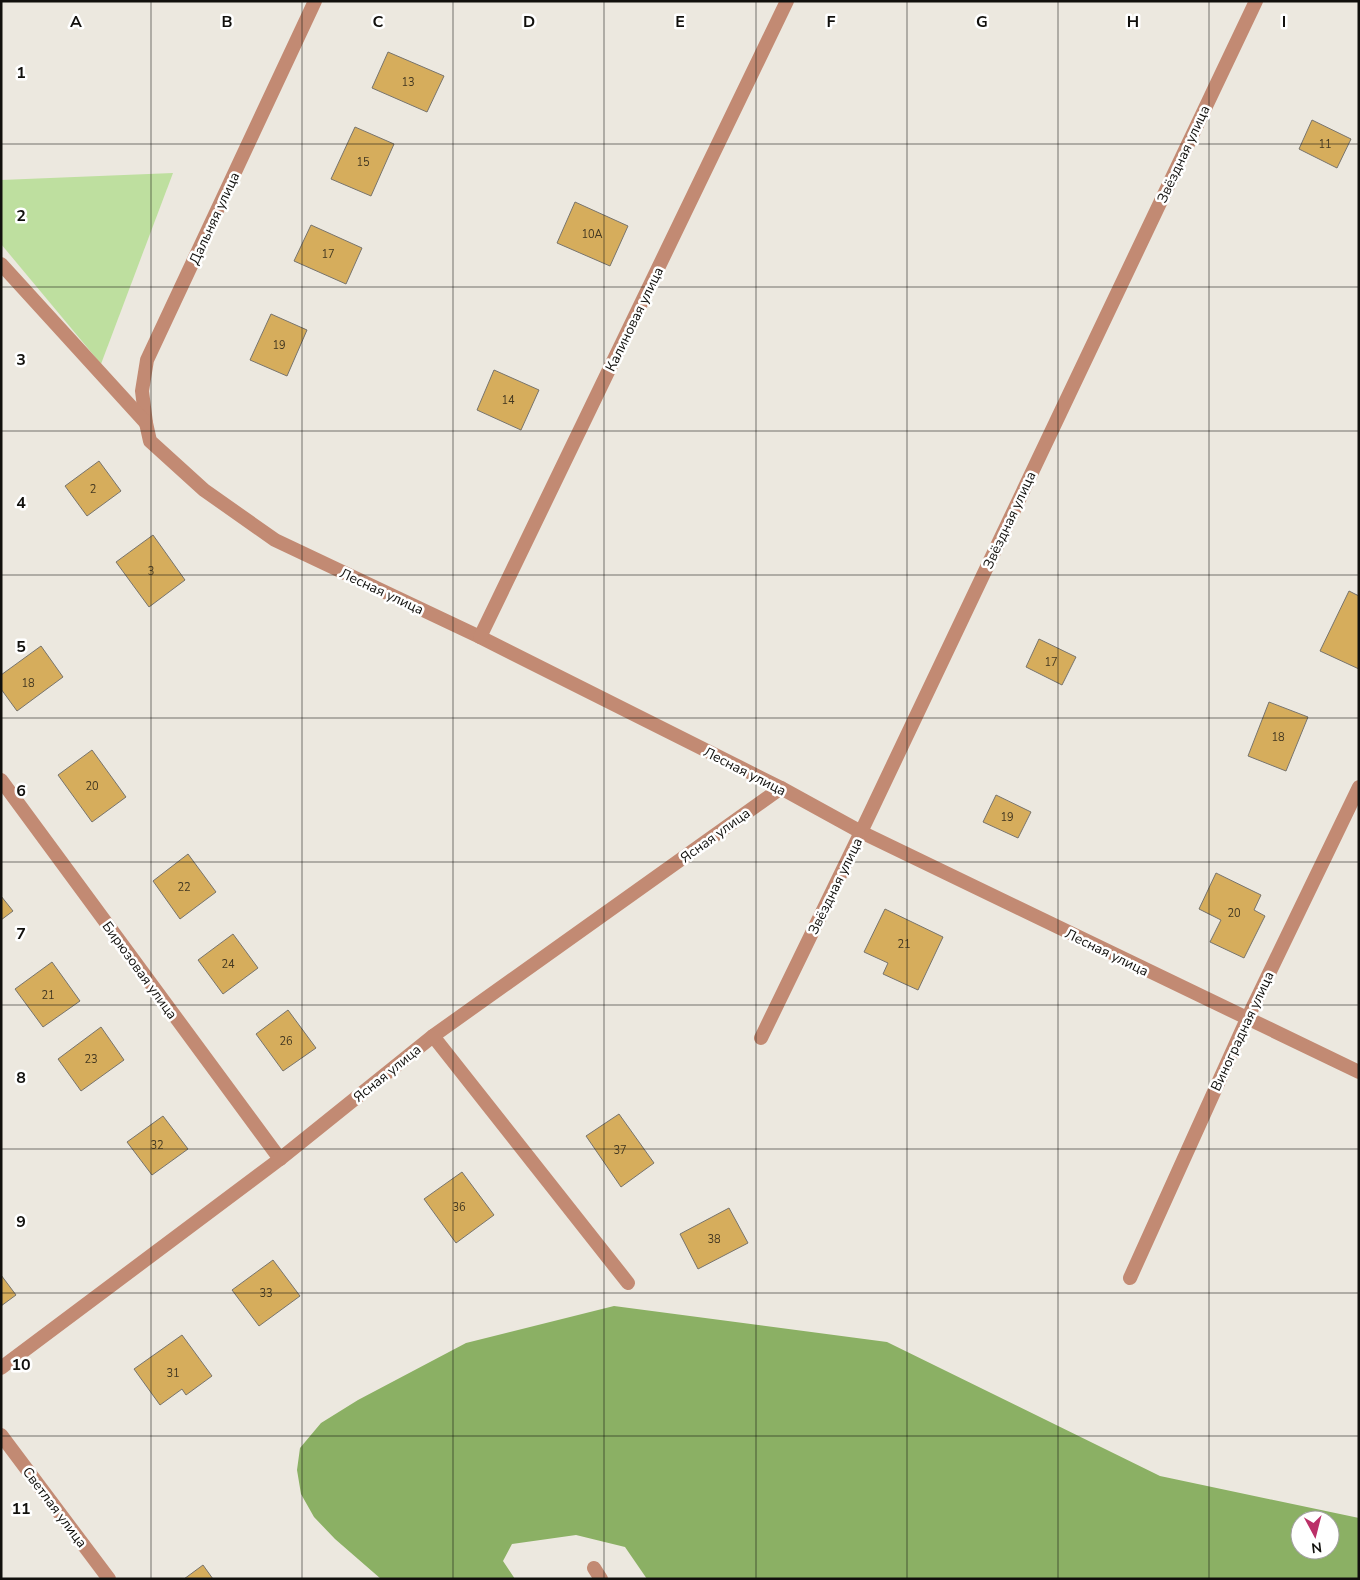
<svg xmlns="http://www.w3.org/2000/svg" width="1360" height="1580" font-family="'Nunito Sans',sans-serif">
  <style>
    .green { fill: #bedf9f }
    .forest { fill: #8bb064; fill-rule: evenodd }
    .building { fill: #d6ad5c; stroke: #78746c }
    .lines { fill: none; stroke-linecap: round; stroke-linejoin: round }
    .minor { stroke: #c28a73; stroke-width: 14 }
    .grid { fill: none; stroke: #11100d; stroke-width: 1; stroke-opacity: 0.55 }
    .labels { text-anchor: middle; stroke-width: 5; stroke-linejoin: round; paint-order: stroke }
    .number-label { font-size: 11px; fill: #423721 }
    .street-label { font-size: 14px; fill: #11100d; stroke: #fff }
    .grid-label { font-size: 16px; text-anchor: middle; font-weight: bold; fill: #11100d; stroke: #fff; stroke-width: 5; stroke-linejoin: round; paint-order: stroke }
  </style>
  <rect width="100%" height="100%" fill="#ece8df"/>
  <!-- green -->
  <polygon class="green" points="173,173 101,364 1,244 1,180"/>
  <!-- forest -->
  <path class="forest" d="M614,1306L887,1342L1160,1476L1359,1518V1579H647L625,1547L576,1535L512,1544L503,1561L515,1579H381L335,1539L314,1517L301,1494L297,1470L300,1448L321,1423L358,1400L466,1343ZM1300,1520H1330V1550H1300Z"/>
  <!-- building -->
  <g class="building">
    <polygon points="388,52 444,76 427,112 372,88"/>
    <polygon points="1312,120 1351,139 1337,168 1299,149"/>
    <polygon points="355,127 394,144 371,196 331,179"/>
    <polygon points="575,202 628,226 610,266 557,243"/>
    <polygon points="311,225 362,248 346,284 294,261"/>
    <polygon points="271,314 307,330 287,376 250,360"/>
    <polygon points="494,370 539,390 521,430 477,410"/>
    <polygon points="99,461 121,491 87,516 65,486"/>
    <polygon points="153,535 185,580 149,607 116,562"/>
    <polygon points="1349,591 1359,596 1359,669 1320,651"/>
    <polygon points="1039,639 1076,657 1062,685 1026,667"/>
    <polygon points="41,646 63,677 17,711 1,689 1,675"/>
    <polygon points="1269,702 1308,717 1286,771 1248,756"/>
    <polygon points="92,750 126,797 92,822 58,775"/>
    <polygon points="996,795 1031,812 1018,838 983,822"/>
    <polygon points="188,854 216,892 180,919 153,881"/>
    <polygon points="1216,873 1261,895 1254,910 1265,916 1244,958 1210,942 1221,920 1199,909"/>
    <polygon points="1,896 13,911 1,920"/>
    <polygon points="885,909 943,937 918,990 883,974 888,963 864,952"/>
    <polygon points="233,934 258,968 223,994 198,960"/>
    <polygon points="52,962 80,1001 43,1027 15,989"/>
    <polygon points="288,1010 316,1048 283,1071 256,1034"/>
    <polygon points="101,1027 124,1060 81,1091 58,1059"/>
    <polygon points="619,1114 654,1163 621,1187 586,1136"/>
    <polygon points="163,1116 188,1149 152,1175 127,1142"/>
    <polygon points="462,1172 494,1215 456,1243 424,1199"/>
    <polygon points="729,1208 748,1243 698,1269 680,1234"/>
    <polygon points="273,1260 300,1296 259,1326 232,1290"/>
    <polygon points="1,1275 16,1295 1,1306"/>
    <polygon points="182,1335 212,1376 186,1395 182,1389 160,1405 134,1369"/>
    <polygon points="203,1565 213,1579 184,1579"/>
  </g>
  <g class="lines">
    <!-- minor -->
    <g class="minor">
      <polyline points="315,1 147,360 142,391 146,423 150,441 204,490 275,540 480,637 781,788 861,832 1359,1072"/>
      <polyline points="1,264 146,423"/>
      <polyline points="480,637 787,1"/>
      <polyline points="1,780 280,1159"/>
      <polyline points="433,1036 628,1283"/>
      <polyline points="761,1038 861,832 1256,1"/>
      <polyline points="1130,1278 1247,1019 1359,787"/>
      <polyline points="1,1368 280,1159 433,1036 781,788"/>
      <polyline points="1,1435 109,1579"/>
      <polyline points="594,1568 601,1579"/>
    </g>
  </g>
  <!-- grid -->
  <path class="grid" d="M151,1V1579M302,1V1579M453,1V1579M604,1V1579M756,1V1579M907,1V1579M1058,1V1579M1209,1V1579M1,144H1359M1,287H1359M1,431H1359M1,575H1359M1,718H1359M1,862H1359M1,1005H1359M1,1149H1359M1,1293H1359M1,1436H1359"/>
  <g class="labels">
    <!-- number labels -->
    <g class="number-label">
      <text x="408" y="86">13</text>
      <text x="1325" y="148">11</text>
      <text x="363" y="166">15</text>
      <text x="592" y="238">10А</text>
      <text x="328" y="258">17</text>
      <text x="279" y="349">19</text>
      <text x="508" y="404">14</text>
      <text x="93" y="493">2</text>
      <text x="151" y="575">3</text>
      <text x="1051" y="666">17</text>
      <text x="28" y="687">18</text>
      <text x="1278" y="741">18</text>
      <text x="92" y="790">20</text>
      <text x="1007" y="821">19</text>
      <text x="184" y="891">22</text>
      <text x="1234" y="917">20</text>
      <text x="904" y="948">21</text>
      <text x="228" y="968">24</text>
      <text x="48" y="999">21</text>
      <text x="286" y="1045">26</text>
      <text x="91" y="1063">23</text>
      <text x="157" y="1149">32</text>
      <text x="620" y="1154">37</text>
      <text x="459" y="1211">36</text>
      <text x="714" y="1243">38</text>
      <text x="266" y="1297">33</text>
      <text x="173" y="1377">31</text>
    </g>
    <!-- street labels -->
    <g class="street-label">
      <text transform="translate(1183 154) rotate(-65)" y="5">Звёздная улица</text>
      <text transform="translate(214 218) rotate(-65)" y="5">Дальняя улица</text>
      <text transform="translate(634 319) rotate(-64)" y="5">Калиновая улица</text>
      <text transform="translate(1009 520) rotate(-65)" y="5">Звёздная улица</text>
      <text transform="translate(382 591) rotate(25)" y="5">Лесная улица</text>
      <text transform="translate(745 771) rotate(27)" y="5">Лесная улица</text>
      <text transform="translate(715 835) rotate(-36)" y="5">Ясная улица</text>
      <text transform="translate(835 886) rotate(-64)" y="5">Звёздная улица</text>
      <text transform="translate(1107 952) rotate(26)" y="5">Лесная улица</text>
      <text transform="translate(140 970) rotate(54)" y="5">Бирюзовая улица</text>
      <text transform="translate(1242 1031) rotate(-65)" y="5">Виноградная улица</text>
      <text transform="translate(387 1073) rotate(-39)" y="5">Ясная улица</text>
      <text transform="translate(55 1507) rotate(53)" y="5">Светлая улица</text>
    </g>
  </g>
  <g class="grid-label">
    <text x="76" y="27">A</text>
    <text x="227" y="27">B</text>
    <text x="378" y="27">C</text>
    <text x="529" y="27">D</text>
    <text x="680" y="27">E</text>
    <text x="831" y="27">F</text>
    <text x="982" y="27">G</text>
    <text x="1133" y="27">H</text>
    <text x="1284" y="27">I</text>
    <text x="21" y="78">1</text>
    <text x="21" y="221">2</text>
    <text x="21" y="365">3</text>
    <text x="21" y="508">4</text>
    <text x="21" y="652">5</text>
    <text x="21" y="796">6</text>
    <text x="21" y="939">7</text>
    <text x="21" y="1083">8</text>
    <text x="21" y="1227">9</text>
    <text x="21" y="1370">10</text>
    <text x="21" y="1514">11</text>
  </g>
  <!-- border -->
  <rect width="1360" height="1580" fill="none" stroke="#11100d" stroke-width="5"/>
  <!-- north arrow -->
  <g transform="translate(1315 1535) rotate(173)"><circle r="24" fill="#ffffff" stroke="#a09f9e"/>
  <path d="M0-4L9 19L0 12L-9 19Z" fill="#bb3068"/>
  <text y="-8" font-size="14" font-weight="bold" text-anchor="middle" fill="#11100d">N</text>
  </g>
</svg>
